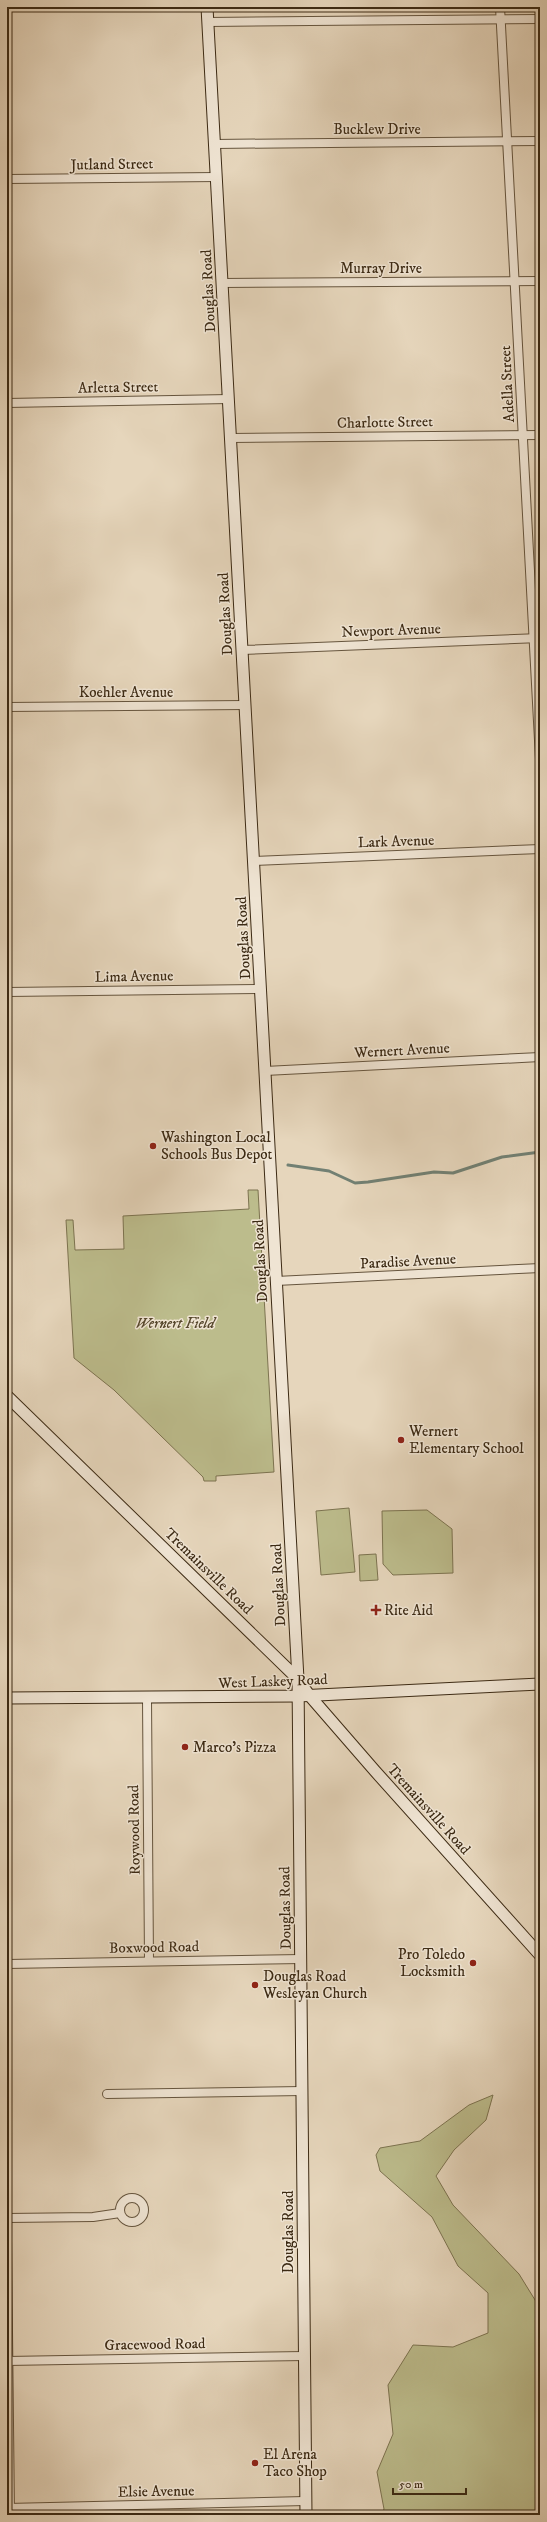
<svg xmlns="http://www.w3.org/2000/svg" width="547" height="2522" font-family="'IM FELL DW Pica',serif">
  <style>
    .green { fill: #bcbc8c; stroke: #7c7350 }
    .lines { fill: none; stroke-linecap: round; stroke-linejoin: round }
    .stream { stroke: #728073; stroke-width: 3 }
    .street-casing { stroke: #66553e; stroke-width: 10 }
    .secondary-casing { stroke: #3c2a14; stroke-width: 13 }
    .street { stroke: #efe4d3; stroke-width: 8 }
    .secondary { stroke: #efe4d3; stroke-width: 11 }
    .poi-dot { fill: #8f2418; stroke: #efe4d3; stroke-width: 1.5 }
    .labels { text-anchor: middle; stroke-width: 3; stroke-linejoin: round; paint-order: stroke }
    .street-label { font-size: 15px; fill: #3c2a14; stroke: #efe4d3 }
    .poi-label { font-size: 15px; fill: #3c2a14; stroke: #efe4d3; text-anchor: start }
    .park-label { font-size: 15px; font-style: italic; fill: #56472c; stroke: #efe4d3 }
  </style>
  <rect width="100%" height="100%" fill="#e6d6bc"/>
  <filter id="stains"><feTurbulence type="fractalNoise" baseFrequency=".005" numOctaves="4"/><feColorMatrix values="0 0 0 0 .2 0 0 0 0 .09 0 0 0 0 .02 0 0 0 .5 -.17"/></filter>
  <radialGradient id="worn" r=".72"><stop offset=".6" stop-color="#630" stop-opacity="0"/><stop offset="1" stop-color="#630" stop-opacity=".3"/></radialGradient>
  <!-- green -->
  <g class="green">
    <polygon points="248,1190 258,1190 274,1472 216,1476 216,1481 204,1481 203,1477 114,1390 74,1358 66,1220 73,1220 75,1250 124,1249 123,1216 249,1209"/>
    <polygon points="349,1508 355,1572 321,1575 316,1511"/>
    <polygon points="427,1510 452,1529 453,1573 393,1575 383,1564 382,1511"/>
    <polygon points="376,1554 378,1580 360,1581 359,1555"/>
    <polygon points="493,2095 486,2120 454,2150 436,2176 453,2205 519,2274 540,2308 540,2515 382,2515 384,2509 377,2472 393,2434 388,2385 413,2345 453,2347 488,2333 488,2293 458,2266 432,2217 380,2171 376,2155 380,2148 420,2141 469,2105"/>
  </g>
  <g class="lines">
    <!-- stream -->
    <polyline class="stream" points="288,1165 329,1171 355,1183 368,1182 434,1172 453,1173 502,1157 540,1152"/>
    <defs>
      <g id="street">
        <polyline points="500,7 540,759"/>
        <polyline points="208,22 540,19"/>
        <polyline points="215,144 540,141"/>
        <polyline points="7,179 217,177"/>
        <polyline points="222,283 540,281"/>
        <polyline points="7,403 229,399"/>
        <polyline points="231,438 540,435"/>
        <polyline points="242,650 540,638"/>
        <polyline points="7,707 245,705"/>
        <polyline points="254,861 540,849"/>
        <polyline points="7,992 261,989"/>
        <polyline points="265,1071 540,1057"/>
        <polyline points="276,1281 540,1268"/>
        <polyline points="147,1699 149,1961"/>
        <polyline points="7,1964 301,1959"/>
        <polyline points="107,2094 302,2091"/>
        <circle cx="132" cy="2210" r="12"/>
        <polyline points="7,2218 93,2217 120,2213"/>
        <polyline points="7,2241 10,2515"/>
        <polyline points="7,2361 304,2356"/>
        <polyline points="7,2508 305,2501"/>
      </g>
      <g id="secondary">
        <polyline points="207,7 298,1679 306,2515"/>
        <polyline points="7,1396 298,1679 309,1695 375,1771 540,1955"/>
        <polyline points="7,1698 298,1696 540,1684"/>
      </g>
    </defs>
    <!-- street casing -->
    <use href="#street" class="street-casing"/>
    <!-- secondary casing -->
    <use href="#secondary" class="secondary-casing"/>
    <!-- street -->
    <use href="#street" class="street"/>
    <!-- secondary -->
    <use href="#secondary" class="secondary"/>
  </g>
  <!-- markers -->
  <g class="poi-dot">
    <circle cx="153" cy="1146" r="4"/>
    <circle cx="401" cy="1440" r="4"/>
    <path d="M374 1604h4v4h4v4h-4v4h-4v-4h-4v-4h4z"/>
    <circle cx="185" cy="1747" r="4"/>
    <circle cx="473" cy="1963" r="4"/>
    <circle cx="255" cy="1985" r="4"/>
    <circle cx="255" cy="2463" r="4"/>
  </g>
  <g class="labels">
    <!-- street labels -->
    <g class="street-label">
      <text x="377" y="134">Bucklew Drive</text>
      <text transform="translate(112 164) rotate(-1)" y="5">Jutland Street</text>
      <text x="381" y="273">Murray Drive</text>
      <text transform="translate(208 291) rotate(-93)" y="5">Douglas Road</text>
      <text transform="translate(507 384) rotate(-93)" y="5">Adella Street</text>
      <text transform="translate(118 387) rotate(-1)" y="5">Arletta Street</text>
      <text transform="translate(385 422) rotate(-1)" y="5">Charlotte Street</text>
      <text transform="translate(225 614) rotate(-93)" y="5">Douglas Road</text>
      <text transform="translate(391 630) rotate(-2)" y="5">Newport Avenue</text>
      <text x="126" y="697">Koehler Avenue</text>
      <text transform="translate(396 841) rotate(-2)" y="5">Lark Avenue</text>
      <text transform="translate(243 938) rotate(-93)" y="5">Douglas Road</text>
      <text transform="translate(134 976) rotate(-1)" y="5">Lima Avenue</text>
      <text transform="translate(402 1050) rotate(-3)" y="5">Wernert Avenue</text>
      <text transform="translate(260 1261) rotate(-93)" y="5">Douglas Road</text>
      <text transform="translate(408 1261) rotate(-3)" y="5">Paradise Avenue</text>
      <text transform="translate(209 1571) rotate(44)" y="5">Tremainsville Road</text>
      <text transform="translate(278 1585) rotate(-93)" y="5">Douglas Road</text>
      <text transform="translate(273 1681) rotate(-2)" y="5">West Laskey Road</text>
      <text transform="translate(429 1809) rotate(48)" y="5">Tremainsville Road</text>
      <text transform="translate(134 1830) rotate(-91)" y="5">Roywood Road</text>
      <text transform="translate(285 1908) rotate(-91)" y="5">Douglas Road</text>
      <text transform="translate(154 1947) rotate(-1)" y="5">Boxwood Road</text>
      <text transform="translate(288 2232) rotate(-90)" y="5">Douglas Road</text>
      <text transform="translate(155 2344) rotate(-1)" y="5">Gracewood Road</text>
      <text transform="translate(156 2491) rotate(-1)" y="5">Elsie Avenue</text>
    </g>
    <!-- poi labels -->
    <g class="poi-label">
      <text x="161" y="1142">Washington Local<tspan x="161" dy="17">Schools Bus Depot</tspan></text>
      <text x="409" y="1436">Wernert<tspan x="409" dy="17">Elementary School</tspan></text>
      <text x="384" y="1615">Rite Aid</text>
      <text x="193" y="1752">Marco's Pizza</text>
      <text x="465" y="1959" text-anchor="end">Pro Toledo<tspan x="465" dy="17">Locksmith</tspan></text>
      <text x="263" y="1981">Douglas Road<tspan x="263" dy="17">Wesleyan Church</tspan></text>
      <text x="263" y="2459">El Arena<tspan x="263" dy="17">Taco Shop</tspan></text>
    </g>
    <!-- park labels -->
    <g class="park-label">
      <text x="175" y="1328">Wernert Field</text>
    </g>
  </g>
  <!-- margin -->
  <rect width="547" height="2522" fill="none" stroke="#e6d6bc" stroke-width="24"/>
  <rect x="8" y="8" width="531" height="2506" fill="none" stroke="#3c2a14" stroke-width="2"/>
  <rect x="12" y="12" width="523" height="2498" fill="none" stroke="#3c2a14"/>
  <!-- scale -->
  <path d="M393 2488v6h73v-6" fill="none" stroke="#3c2a14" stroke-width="2"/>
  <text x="399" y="2488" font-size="12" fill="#3c2a14" stroke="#efe4d3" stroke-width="3" paint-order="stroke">50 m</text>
  <rect width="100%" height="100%" filter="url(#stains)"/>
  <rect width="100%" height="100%" fill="url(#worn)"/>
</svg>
